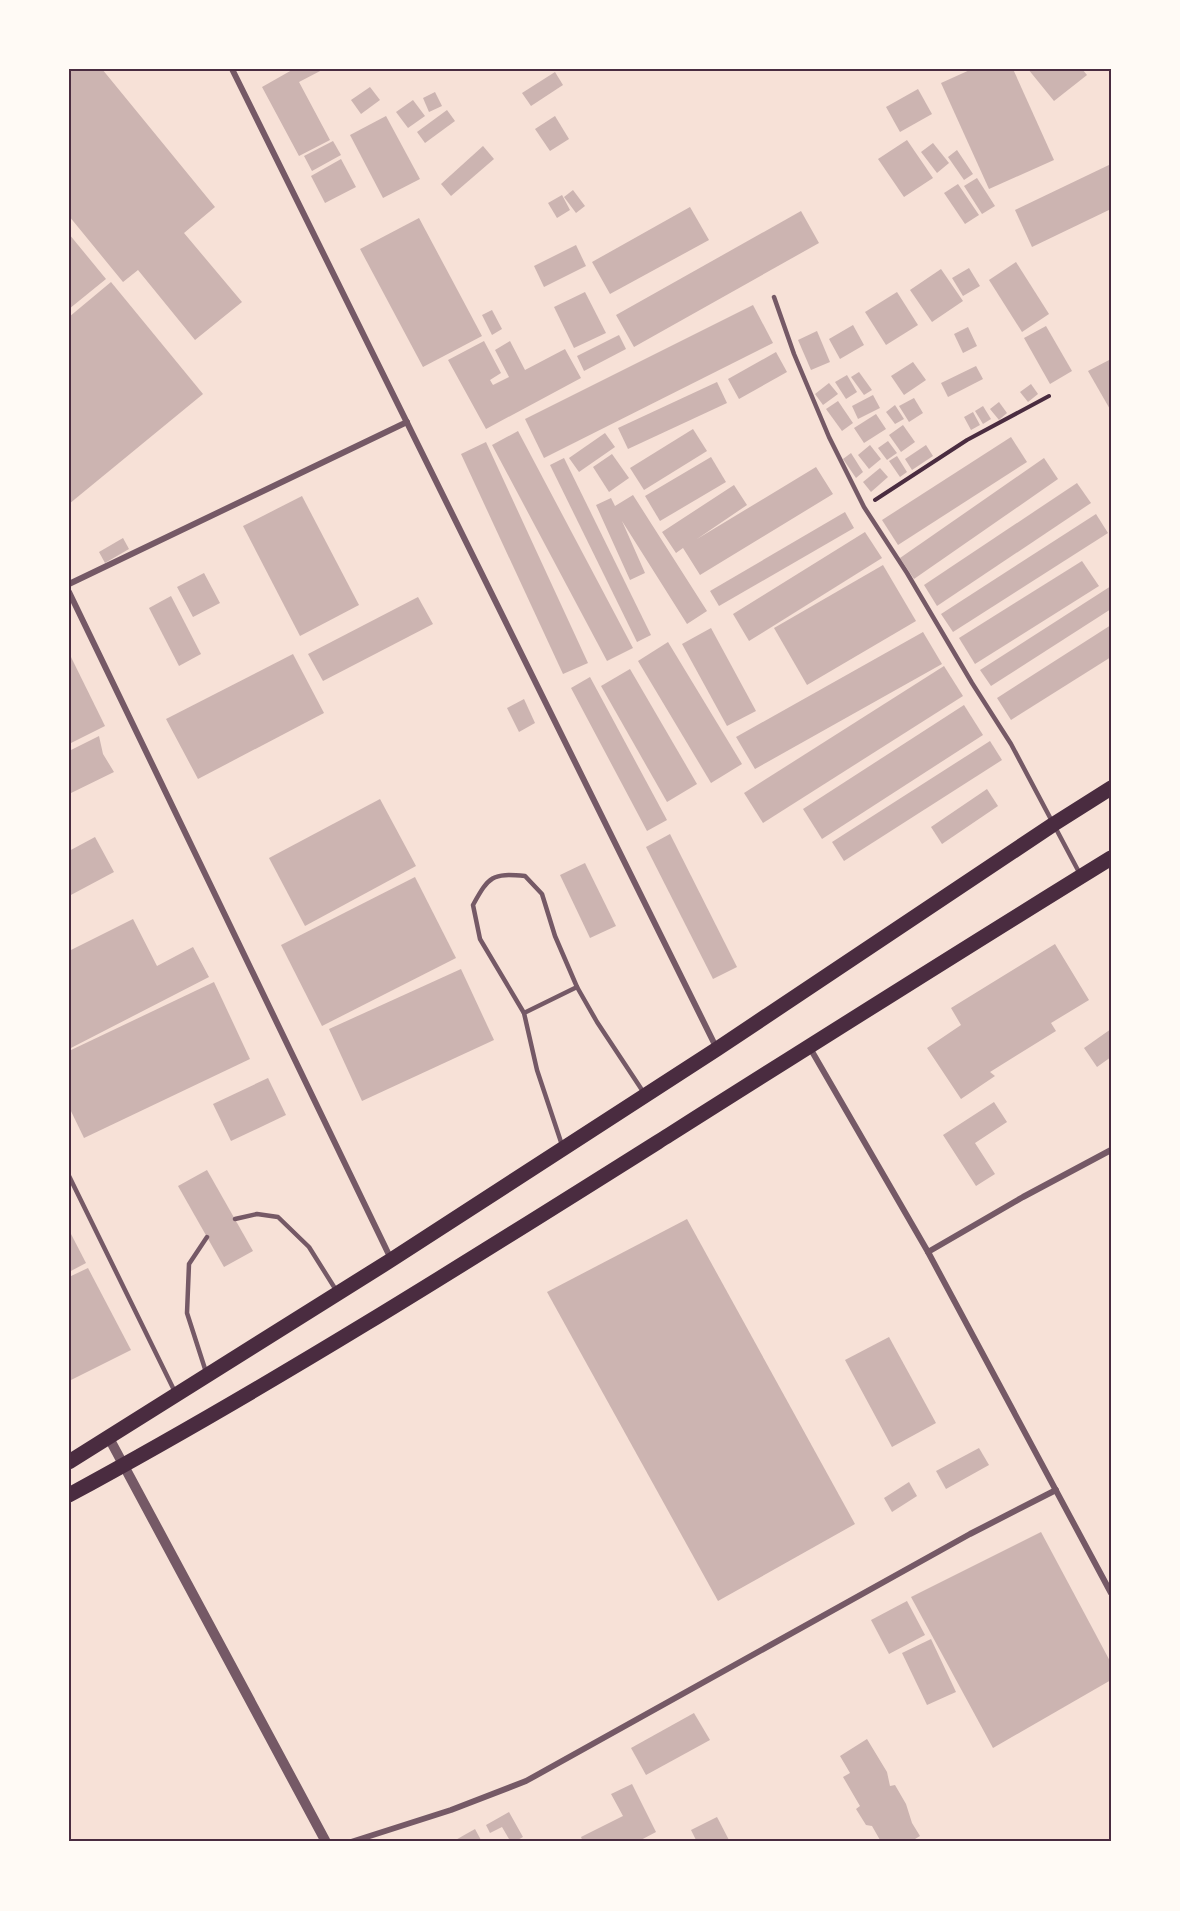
<svg xmlns="http://www.w3.org/2000/svg" width="1180" height="1911" font-family="'Varela Round',sans-serif">
  <style>
    .building { fill: #ccb4b1 }
    .lines { fill: none; stroke-linecap: round; stroke-linejoin: round }
    .path { stroke: #4a2c40; stroke-width: 4 }
    .service { stroke: #755966; stroke-width: 4.5 }
    .minor { stroke: #755966; stroke-width: 6 }
    .tertiary { stroke: #755966; stroke-width: 10 }
    .primary { stroke: #4a2c40; stroke-width: 15 }
    .neatline { fill: none; stroke: #4a2c40; stroke-width: 2 }
  </style>
  <rect width="100%" height="100%" fill="#f7e1d7"/>
  <!-- building -->
  <g class="building">
    <polygon points="69,69 102,69 215,207 184,233 242,302 195,340 138,270 123,282 69,216"/>
    <polygon points="292,69 324,69 299,82 330,140 299,156 262,87 292,70"/>
    <polygon points="972,69 1013,69 1054,160 989,189 941,83"/>
    <polygon points="1028,69 1082,69 1087,75 1054,101"/>
    <polygon points="555,72 563,85 531,106 522,93"/>
    <polygon points="370,87 380,100 361,114 351,100"/>
    <polygon points="918,89 932,114 900,132 886,107"/>
    <polygon points="435,92 442,106 429,112 423,98"/>
    <polygon points="413,100 425,116 408,128 396,112"/>
    <polygon points="447,110 455,121 425,143 417,132"/>
    <polygon points="386,116 420,179 383,198 350,135"/>
    <polygon points="555,116 569,139 550,151 535,129"/>
    <polygon points="907,140 933,178 904,197 878,159"/>
    <polygon points="333,141 341,155 312,171 304,156"/>
    <polygon points="933,143 949,163 937,173 921,152"/>
    <polygon points="483,146 494,159 451,196 441,184"/>
    <polygon points="957,150 973,174 964,180 948,157"/>
    <polygon points="341,159 356,187 325,203 311,176"/>
    <polygon points="1111,164 1111,209 1032,247 1015,210"/>
    <polygon points="977,178 995,206 982,214 964,186"/>
    <polygon points="958,184 979,215 965,224 944,193"/>
    <polygon points="573,190 585,206 576,213 564,197"/>
    <polygon points="562,195 570,210 557,218 548,203"/>
    <polygon points="690,207 709,240 610,294 592,262"/>
    <polygon points="801,211 819,243 634,347 616,315"/>
    <polygon points="419,218 482,336 423,367 360,249"/>
    <polygon points="69,234 106,279 69,309"/>
    <polygon points="576,245 586,266 544,287 534,266"/>
    <polygon points="1016,262 1049,314 1022,332 989,280"/>
    <polygon points="969,268 980,286 963,296 952,278"/>
    <polygon points="941,269 963,301 932,322 910,290"/>
    <polygon points="111,282 203,394 69,504 69,317"/>
    <polygon points="585,292 606,333 574,348 554,307"/>
    <polygon points="897,292 918,325 886,345 865,312"/>
    <polygon points="753,305 773,343 544,458 525,419"/>
    <polygon points="492,310 502,329 492,335 482,315"/>
    <polygon points="853,325 864,345 840,359 829,339"/>
    <polygon points="1046,326 1072,371 1050,384 1024,338"/>
    <polygon points="968,327 977,346 963,353 954,334"/>
    <polygon points="817,331 830,362 811,370 798,340"/>
    <polygon points="619,335 626,349 584,371 577,356"/>
    <polygon points="484,341 501,373 490,380 493,385 509,377 495,350 510,341 525,370 565,349 581,378 486,429 448,360"/>
    <polygon points="776,352 787,372 739,399 728,379"/>
    <polygon points="1111,359 1111,411 1088,371"/>
    <polygon points="913,362 926,380 904,395 891,376"/>
    <polygon points="976,366 983,379 948,397 941,383"/>
    <polygon points="859,372 872,390 864,395 851,377"/>
    <polygon points="847,375 857,392 846,399 835,382"/>
    <polygon points="717,382 727,403 628,449 618,428"/>
    <polygon points="829,383 838,394 823,405 815,394"/>
    <polygon points="1031,384 1038,394 1028,402 1020,392"/>
    <polygon points="873,395 880,408 858,419 852,406"/>
    <polygon points="914,398 923,413 909,422 899,406"/>
    <polygon points="838,401 853,423 842,431 826,409"/>
    <polygon points="999,402 1007,413 999,420 990,409"/>
    <polygon points="895,405 904,419 895,424 886,412"/>
    <polygon points="983,406 991,419 983,424 975,411"/>
    <polygon points="973,412 980,425 971,430 964,417"/>
    <polygon points="876,414 886,429 864,443 854,428"/>
    <polygon points="903,425 915,442 901,452 889,435"/>
    <polygon points="693,429 707,451 644,490 630,468"/>
    <polygon points="518,431 633,648 607,661 492,445"/>
    <polygon points="605,433 615,447 579,472 569,458"/>
    <polygon points="1011,437 1027,462 898,545 882,520"/>
    <polygon points="888,441 897,453 887,460 878,448"/>
    <polygon points="486,442 588,663 563,674 461,454"/>
    <polygon points="870,445 881,459 869,469 858,455"/>
    <polygon points="926,445 933,456 912,470 905,459"/>
    <polygon points="851,453 863,472 856,478 843,459"/>
    <polygon points="612,454 629,478 609,492 593,467"/>
    <polygon points="897,456 907,472 900,477 889,461"/>
    <polygon points="711,457 726,482 660,521 645,496"/>
    <polygon points="564,458 651,635 637,642 550,465"/>
    <polygon points="1044,458 1058,479 914,579 900,558"/>
    <polygon points="816,467 833,494 700,575 683,548 676,553 662,532 734,485 747,505 697,539"/>
    <polygon points="880,468 888,477 871,492 863,482"/>
    <polygon points="1077,483 1091,503 937,606 924,585"/>
    <polygon points="633,495 707,611 687,624 622,521 645,573 630,580 596,505 611,498 615,506"/>
    <polygon points="302,496 359,605 300,636 243,526"/>
    <polygon points="845,512 854,528 719,606 710,591"/>
    <polygon points="1096,514 1108,533 953,632 941,614"/>
    <polygon points="865,532 882,558 749,641 733,614"/>
    <polygon points="123,538 129,549 105,563 99,552"/>
    <polygon points="1082,561 1099,586 975,664 959,638"/>
    <polygon points="883,565 916,621 807,685 774,628"/>
    <polygon points="204,573 220,603 193,617 177,587"/>
    <polygon points="1111,586 1111,609 991,686 980,670"/>
    <polygon points="171,596 201,654 179,666 149,608"/>
    <polygon points="418,597 433,624 323,681 308,654"/>
    <polygon points="1111,625 1111,657 1011,720 997,698"/>
    <polygon points="711,628 756,711 727,726 682,644"/>
    <polygon points="923,632 942,664 755,769 736,737"/>
    <polygon points="668,642 742,764 711,783 638,661"/>
    <polygon points="69,653 105,726 69,744"/>
    <polygon points="293,654 324,713 198,779 166,719"/>
    <polygon points="944,666 963,696 763,823 744,793"/>
    <polygon points="630,669 697,784 667,802 601,686"/>
    <polygon points="590,677 667,820 647,831 571,688"/>
    <polygon points="524,699 535,723 519,732 507,708"/>
    <polygon points="964,705 983,735 822,839 803,809"/>
    <polygon points="99,736 103,754 114,772 69,794 69,751"/>
    <polygon points="990,741 1002,760 844,861 832,842"/>
    <polygon points="987,789 998,806 942,844 931,827"/>
    <polygon points="380,799 416,866 305,926 269,858"/>
    <polygon points="670,834 737,967 713,979 646,847"/>
    <polygon points="95,837 114,872 69,896 69,851"/>
    <polygon points="585,863 616,926 590,938 560,875"/>
    <polygon points="415,877 456,958 322,1026 281,945"/>
    <polygon points="133,919 157,966 193,947 209,977 69,1049 69,951"/>
    <polygon points="1055,944 1089,1000 1051,1023 1056,1031 990,1072 995,1076 961,1099 927,1048 961,1025 951,1008"/>
    <polygon points="461,969 494,1040 362,1101 329,1029"/>
    <polygon points="214,982 250,1059 84,1138 69,1107 69,1051"/>
    <polygon points="1111,1029 1111,1057 1097,1067 1084,1048"/>
    <polygon points="268,1078 286,1115 231,1141 213,1104"/>
    <polygon points="994,1102 1007,1122 975,1143 995,1174 976,1186 943,1135"/>
    <polygon points="207,1170 253,1251 224,1267 178,1186"/>
    <polygon points="687,1219 855,1524 718,1601 547,1292"/>
    <polygon points="71,1234 86,1263 69,1272 69,1235"/>
    <polygon points="88,1268 131,1350 69,1381 69,1277"/>
    <polygon points="889,1337 936,1423 892,1447 845,1360"/>
    <polygon points="979,1448 989,1465 946,1489 936,1471"/>
    <polygon points="909,1482 917,1496 892,1512 884,1498"/>
    <polygon points="1041,1532 1111,1663 1111,1680 993,1748 911,1597"/>
    <polygon points="907,1601 925,1635 889,1654 871,1620"/>
    <polygon points="931,1639 956,1692 927,1705 902,1653"/>
    <polygon points="694,1713 710,1740 646,1775 631,1748"/>
    <polygon points="867,1739 887,1772 890,1786 895,1785 906,1804 912,1823 920,1836 910,1842 877,1842 880,1840 872,1826 866,1825 856,1809 860,1806 843,1777 850,1773 840,1756"/>
    <polygon points="632,1784 656,1832 637,1842 583,1842 581,1837 623,1816 611,1794"/>
    <polygon points="509,1812 523,1837 514,1842 505,1842 509,1839 502,1827 490,1833 486,1825"/>
    <polygon points="717,1817 730,1842 697,1842 691,1830"/>
    <polygon points="475,1829 482,1842 452,1842"/>
  </g>
  <g class="lines">
    <!-- path -->
    <polyline class="path" points="875,500 967,440 1049,396"/>
    <!-- service -->
    <g class="service">
      <polyline points="774,297 794,354 829,437 864,507 907,573 972,683 1011,744 1080,874"/>
      <path d="M524,1013L480,939L473,905C489,876 492,873 525,876L542,894L555,936L577,987"/>
      <polyline points="562,1145 537,1070 524,1013 577,987 597,1022 644,1093"/>
      <polyline points="69,1176 175,1392"/>
      <polyline points="235,1219 257,1214 278,1217 309,1247 336,1290"/>
      <polyline points="206,1372 187,1313 189,1264 207,1237"/>
    </g>
    <!-- minor -->
    <g class="minor">
      <polyline points="232,69 717,1049"/>
      <polyline points="69,584 407,422"/>
      <polyline points="69,592 391,1259"/>
      <polyline points="810,1048 928,1252 1111,1593"/>
      <polyline points="928,1252 1023,1197 1111,1150"/>
      <polyline points="351,1842 451,1810 526,1781 970,1534 1056,1490"/>
    </g>
    <!-- tertiary -->
    <polyline class="tertiary" points="109,1438 326,1842"/>
    <!-- primary -->
    <g class="primary">
      <polyline points="69,1462 391,1260 717,1049 1054,824 1111,788"/>
      <path d="M69,1495C274,1384 472,1259 669,1135C816,1042 963,949 1111,858"/>
    </g>
  </g>
  <!-- border -->
  <rect width="1180" height="1911" fill="none" stroke="#fffaf5" stroke-width="141"/>
  <rect x="70" y="70" width="1040" height="1770" class="neatline"/>
</svg>
